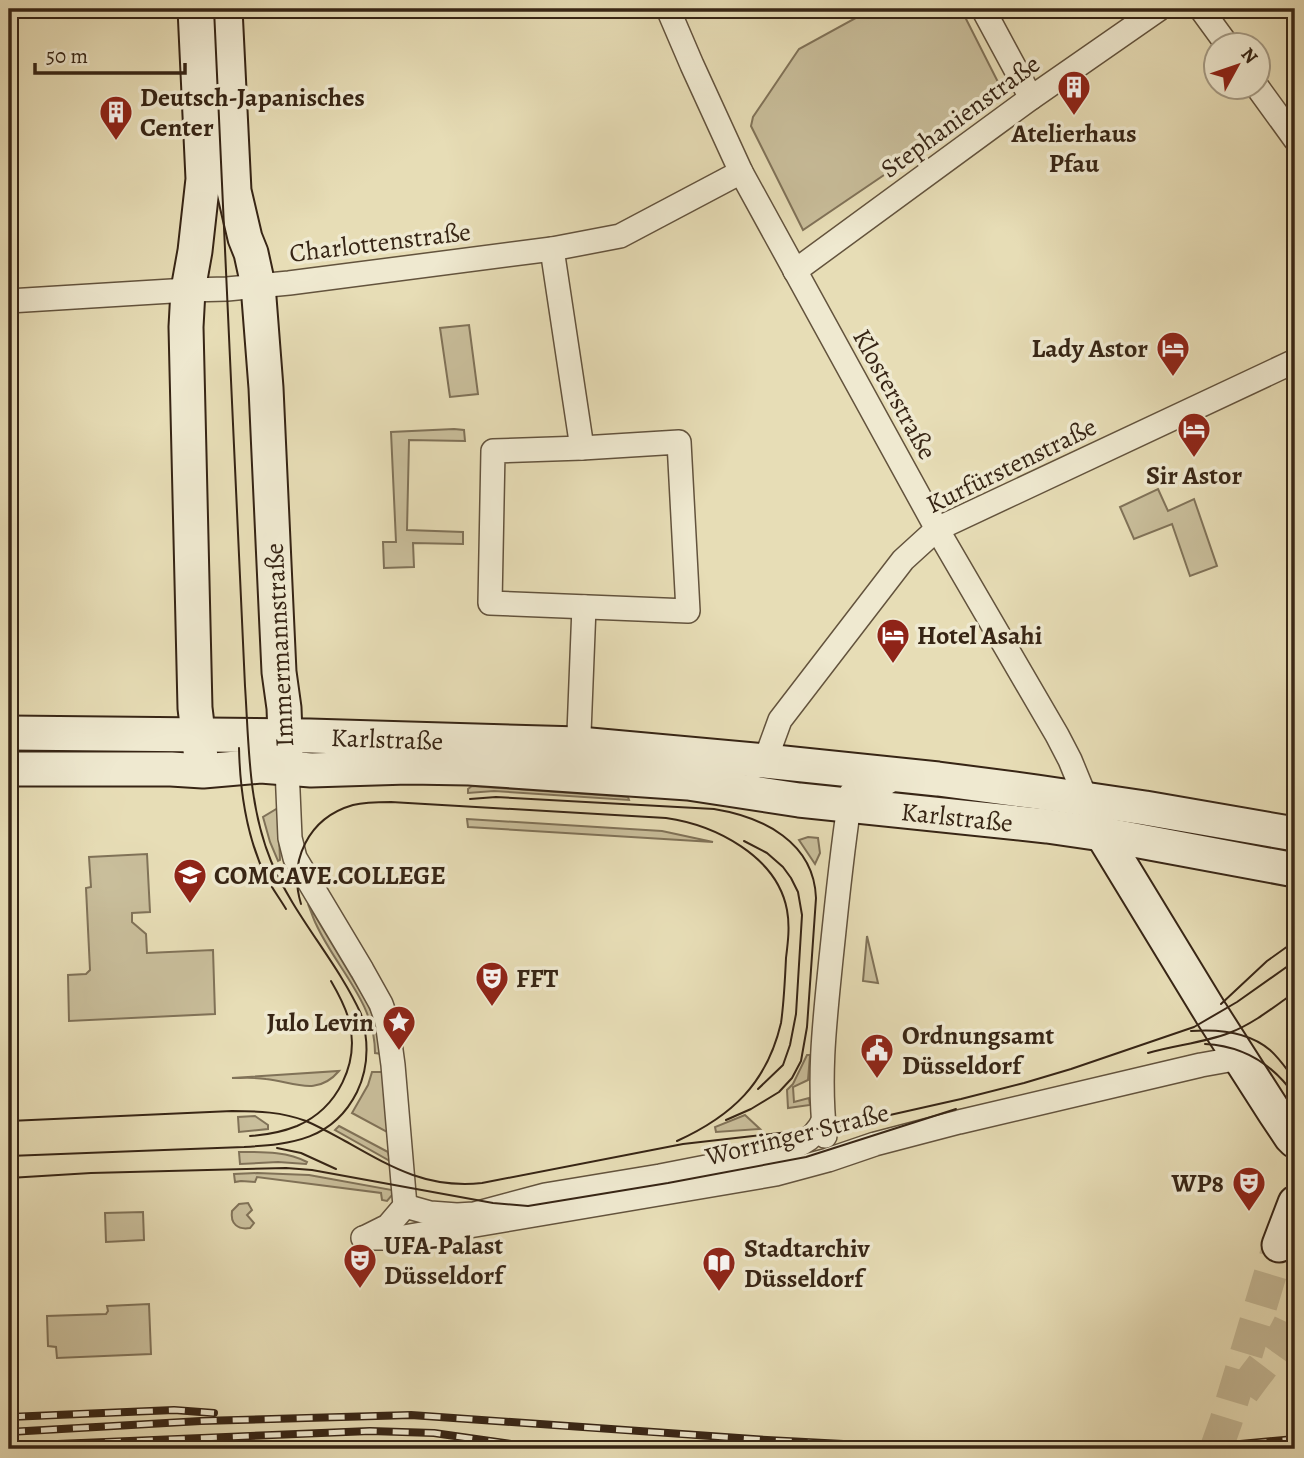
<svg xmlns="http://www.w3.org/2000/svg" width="1304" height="1458" font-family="Alegreya,serif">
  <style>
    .green { fill: #c9be9b; stroke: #807258; stroke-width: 2 }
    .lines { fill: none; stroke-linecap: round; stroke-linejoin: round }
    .secondary-tunnel { stroke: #c4b896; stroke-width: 33; stroke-dasharray: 33 17; stroke-linecap: butt }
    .street-casing { stroke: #63533d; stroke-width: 26 }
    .secondary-casing { stroke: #372515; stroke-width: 37 }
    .street { stroke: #efe9d0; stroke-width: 23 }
    .secondary { stroke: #efe9d0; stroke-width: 33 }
    .tram { stroke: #372515; stroke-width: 2 }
    .rail-casing { stroke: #372515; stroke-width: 8 }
    .rail { stroke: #efe9d0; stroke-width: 5; stroke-dasharray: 16; stroke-linecap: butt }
    .labels { text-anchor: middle; stroke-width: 7; stroke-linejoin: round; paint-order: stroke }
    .poi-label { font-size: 26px; font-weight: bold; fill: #372515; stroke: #efe9d0; text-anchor: start }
    .street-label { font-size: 26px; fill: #372515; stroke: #efe9d0 }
  </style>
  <rect width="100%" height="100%" fill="#e7ddb6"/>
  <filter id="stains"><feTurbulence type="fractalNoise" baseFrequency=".00286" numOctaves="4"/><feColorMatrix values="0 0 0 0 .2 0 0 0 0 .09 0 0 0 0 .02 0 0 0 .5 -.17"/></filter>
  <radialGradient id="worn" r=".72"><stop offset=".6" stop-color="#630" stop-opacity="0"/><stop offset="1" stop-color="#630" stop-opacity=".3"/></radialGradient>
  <!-- green -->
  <g class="green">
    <polygon points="872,9 961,9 1001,88 965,120 803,230 751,126 753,117 799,49"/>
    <polygon points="469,325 478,394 450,397 440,328"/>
    <polygon points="454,429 464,430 465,441 409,440 407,530 463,532 463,544 413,543 414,567 384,568 383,542 396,542 391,432"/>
    <polygon points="1158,489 1168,511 1194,499 1217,566 1190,576 1172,524 1134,539 1120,507"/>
    <polygon points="472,786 628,797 629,800 494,791 468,793 468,789"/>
    <polygon points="278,808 280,860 278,861 270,842 263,817"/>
    <polygon points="467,819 662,831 713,842 468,827"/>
    <polygon points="808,837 818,838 820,853 815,864 799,840"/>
    <polygon points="147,854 150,912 132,913 132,922 146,934 147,953 213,950 215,1014 69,1021 68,975 86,974 90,970 86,888 91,887 89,857"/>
    <path d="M308,904L368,1004L376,1023L383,1054L375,1053C375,1002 336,968 316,924C313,918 311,911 308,904Z"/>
    <polygon points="867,936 878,983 863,981"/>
    <polygon points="807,1055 810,1055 808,1080 793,1087 794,1102 809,1098 810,1105 788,1108 787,1090 793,1084"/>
    <path d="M339,1071C317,1097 294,1082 266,1079C255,1077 243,1078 232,1078Z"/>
    <polygon points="372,1072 384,1072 388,1130 387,1132 352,1113 368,1085"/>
    <polygon points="745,1115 760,1129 716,1132 715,1127"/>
    <polygon points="255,1116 268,1125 268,1129 239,1132 238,1117"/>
    <polygon points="339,1126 388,1152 390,1161 335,1130"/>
    <path d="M239,1152C262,1152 287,1151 307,1162L306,1164L278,1162L240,1164Z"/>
    <polygon points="257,1173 309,1175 392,1190 393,1194 387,1201 382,1200 381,1193 257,1177 255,1182 241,1181 235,1182 234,1174"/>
    <path d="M248,1203L252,1210L247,1215L254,1223L250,1228C238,1230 230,1224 232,1211L239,1204Z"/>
    <polygon points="143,1212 144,1240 106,1242 105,1213"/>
    <polygon points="149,1304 151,1354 57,1358 56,1347 48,1346 47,1316 106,1314 108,1311 107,1306"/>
  </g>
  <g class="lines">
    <!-- secondary-tunnel -->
    <g class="secondary-tunnel">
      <path d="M1243,1392C1263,1363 1282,1346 1295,1311"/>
      <polyline points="1216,1449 1226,1421 1279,1245"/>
    </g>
    <defs>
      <g id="street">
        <polyline points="668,9 692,65 741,172 937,529 1057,735 1070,760 1086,799"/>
        <polyline points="983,9 1031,98"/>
        <polyline points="1201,9 1228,46"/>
        <polyline points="1258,88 1295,139"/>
        <polyline points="552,249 582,448"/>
        <polyline points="795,271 1031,98 1159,9"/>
        <polyline points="9,301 188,290 227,289 289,283 552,249 620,236 741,172"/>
        <polygon points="679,442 688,611 490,603 493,451 582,448"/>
        <polyline points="578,758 584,607"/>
        <polyline points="755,767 765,761 780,720 903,560 937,529 1295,361"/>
        <polyline points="287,768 290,838 295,858 362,970 381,1004 387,1021 393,1065 405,1206 388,1226 366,1237"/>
        <path d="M825,1136C818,1075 825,1019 831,959C837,903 842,848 851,793L856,789H876L900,775"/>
        <path d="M405,1206L430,1213L457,1215L474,1214L545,1195L660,1176L773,1154C793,1149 814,1141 823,1121"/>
        <polyline points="363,1238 398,1238 776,1174 828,1160 875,1144 959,1122 1201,1065 1240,1058"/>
      </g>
      <g id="secondary">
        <polyline points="195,9 203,179 195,251 188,290 186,327 195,708 201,758"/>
        <polyline points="225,9 234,191 245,238 251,253 258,285 266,388 277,629 279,672 284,708 286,759"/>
        <polyline points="9,733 310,736 579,744 765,761 938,779 1037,792 1145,808 1295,834"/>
        <polyline points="9,769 171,769 203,771 261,766 311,770 408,767 469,768 688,783 799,800 1047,826 1102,834 1295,870"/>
        <polyline points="1096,821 1102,834 1211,1013 1275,1113 1291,1137 1295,1141"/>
        <polyline points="1279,1245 1295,1203"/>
      </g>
    </defs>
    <!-- street casing -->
    <use href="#street" class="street-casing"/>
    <!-- secondary casing -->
    <use href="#secondary" class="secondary-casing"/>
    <!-- street -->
    <use href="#street" class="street"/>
    <!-- secondary -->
    <use href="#secondary" class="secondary"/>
    <!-- tram -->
    <g class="tram">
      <path d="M239,748C240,792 246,836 266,877C272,888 280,899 286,909"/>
      <path d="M470,799L496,797L714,809C763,817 814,842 816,898L807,1027L801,1061L792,1078L779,1092L751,1109L726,1120"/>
      <polyline points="744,841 767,853 783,867 791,878 798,892 802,915 796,1014 790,1045 783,1065 758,1089"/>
      <path d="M301,904C288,861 308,818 353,805C365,802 378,802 391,802L666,818C715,825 777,856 787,910C790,926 788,942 786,958C785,980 784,1002 781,1023C767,1083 732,1116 677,1141"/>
      <polyline points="1221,1004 1267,961 1295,941"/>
      <path d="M1191,1031C1218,1029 1249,1032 1270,1050C1280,1059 1287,1070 1295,1080"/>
      <path d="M1205,1044C1244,1046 1273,1064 1295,1096"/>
      <path d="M1148,1053C1175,1045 1203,1043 1229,1033C1253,1024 1274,1007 1295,992"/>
      <path d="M9,1121L232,1111C258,1111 282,1112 306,1121C320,1127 332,1134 345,1141C391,1167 427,1189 482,1183L683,1144L841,1126L961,1099L1024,1083L1071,1069L1194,1027L1237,1002L1295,961"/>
      <path d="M250,1136C266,1135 282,1132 297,1126C338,1108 360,1063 349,1020C345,1006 338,993 331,981"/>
      <polyline points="277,1148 301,1153 336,1169"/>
      <path d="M9,1156C60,1154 112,1152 164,1150C190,1149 217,1148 244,1147C292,1144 333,1140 357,1092C369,1067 369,1041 361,1014C337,961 294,916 271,861C248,805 249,745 245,686L214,9"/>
      <polyline points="9,1178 91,1173 286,1168 312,1170 493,1203 528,1206 668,1183 806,1157 956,1109"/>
    </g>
    <defs>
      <g id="rail">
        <polyline points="9,1417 174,1410 214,1413"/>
        <polyline points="9,1432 201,1421 411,1415 767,1440 939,1449"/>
        <polyline points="9,1446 370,1431 434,1433 546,1449"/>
        <polyline points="1187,1449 1295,1439"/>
      </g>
    </defs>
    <!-- rail casing -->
    <use href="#rail" class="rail-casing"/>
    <!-- rail -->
    <use href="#rail" class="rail"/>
  </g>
  <!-- icons -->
  <defs>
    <symbol id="building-pin" viewBox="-11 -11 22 30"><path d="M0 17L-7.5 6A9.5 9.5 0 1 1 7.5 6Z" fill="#8f2418" stroke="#efe9d0"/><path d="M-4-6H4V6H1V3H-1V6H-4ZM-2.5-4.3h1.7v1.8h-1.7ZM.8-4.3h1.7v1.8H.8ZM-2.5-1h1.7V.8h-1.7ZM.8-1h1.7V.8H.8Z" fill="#fff"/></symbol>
    <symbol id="hotel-pin" viewBox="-11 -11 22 30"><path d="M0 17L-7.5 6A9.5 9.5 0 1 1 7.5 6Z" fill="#8f2418" stroke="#efe9d0"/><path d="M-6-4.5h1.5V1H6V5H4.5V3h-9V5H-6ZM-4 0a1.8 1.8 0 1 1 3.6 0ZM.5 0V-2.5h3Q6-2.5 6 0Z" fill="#fff"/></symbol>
    <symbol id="university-pin" viewBox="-11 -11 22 30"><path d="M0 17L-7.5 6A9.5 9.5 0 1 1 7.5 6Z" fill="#8f2418" stroke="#efe9d0"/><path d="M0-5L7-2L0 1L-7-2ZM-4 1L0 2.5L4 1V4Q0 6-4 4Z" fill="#fff"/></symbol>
    <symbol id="theatre-pin" viewBox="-11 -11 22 30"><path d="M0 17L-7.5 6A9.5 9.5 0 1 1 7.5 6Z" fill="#8f2418" stroke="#efe9d0"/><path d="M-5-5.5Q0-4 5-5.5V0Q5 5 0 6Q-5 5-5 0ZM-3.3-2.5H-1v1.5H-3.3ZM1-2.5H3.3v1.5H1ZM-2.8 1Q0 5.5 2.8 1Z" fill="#fff"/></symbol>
    <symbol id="sight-pin" viewBox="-11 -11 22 30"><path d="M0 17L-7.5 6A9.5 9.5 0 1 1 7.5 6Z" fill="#8f2418" stroke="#efe9d0"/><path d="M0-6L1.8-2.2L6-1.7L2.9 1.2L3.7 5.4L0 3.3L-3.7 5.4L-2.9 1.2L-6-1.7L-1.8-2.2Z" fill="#fff"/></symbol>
    <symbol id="civic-pin" viewBox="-11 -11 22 30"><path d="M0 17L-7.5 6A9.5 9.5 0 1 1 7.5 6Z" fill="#8f2418" stroke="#efe9d0"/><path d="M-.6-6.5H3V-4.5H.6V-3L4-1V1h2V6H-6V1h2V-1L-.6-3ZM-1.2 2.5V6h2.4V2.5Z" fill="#fff"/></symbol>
    <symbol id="library-pin" viewBox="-11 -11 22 30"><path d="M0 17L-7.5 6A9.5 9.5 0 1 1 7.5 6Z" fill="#8f2418" stroke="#efe9d0"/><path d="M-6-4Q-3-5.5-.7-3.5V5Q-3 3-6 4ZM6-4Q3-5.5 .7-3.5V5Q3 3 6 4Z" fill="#fff"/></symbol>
  </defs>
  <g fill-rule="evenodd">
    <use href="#building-pin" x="1055" y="68" width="38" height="52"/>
    <use href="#building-pin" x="97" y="93" width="38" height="52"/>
    <use href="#hotel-pin" x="1154" y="329" width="38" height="52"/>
    <use href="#hotel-pin" x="1175" y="410" width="38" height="52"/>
    <use href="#hotel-pin" x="874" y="616" width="38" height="52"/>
    <use href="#university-pin" x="171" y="856" width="38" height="52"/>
    <use href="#theatre-pin" x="473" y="959" width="38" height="52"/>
    <use href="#sight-pin" x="380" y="1003" width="38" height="52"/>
    <use href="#civic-pin" x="858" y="1031" width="38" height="52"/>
    <use href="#theatre-pin" x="1230" y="1164" width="38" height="52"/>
    <use href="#theatre-pin" x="341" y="1241" width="38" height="52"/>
    <use href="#library-pin" x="700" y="1244" width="38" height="52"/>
  </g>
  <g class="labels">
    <!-- poi labels -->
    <g class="poi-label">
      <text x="140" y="106">Deutsch-Japanisches<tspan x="140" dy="30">Center</tspan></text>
      <text x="1074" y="142" text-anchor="middle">Atelierhaus<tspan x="1074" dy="30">Pfau</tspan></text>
      <text x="1148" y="357" text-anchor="end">Lady Astor</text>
      <text x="1194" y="484" text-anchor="middle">Sir Astor</text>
      <text x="917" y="644">Hotel Asahi</text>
      <text x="214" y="884">COMCAVE.COLLEGE</text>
      <text x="516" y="987">FFT</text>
      <text x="374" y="1031" text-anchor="end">Julo Levin</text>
      <text x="902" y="1044">Ordnungsamt<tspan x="902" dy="30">Düsseldorf</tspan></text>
      <text x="1224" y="1192" text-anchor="end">WP8</text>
      <text x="384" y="1254">UFA-Palast<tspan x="384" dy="30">Düsseldorf</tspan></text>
      <text x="744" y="1257">Stadtarchiv<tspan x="744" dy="30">Düsseldorf</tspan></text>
    </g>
    <!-- street labels -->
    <g class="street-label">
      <text transform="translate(960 116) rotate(-36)" y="9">Stephanienstraße</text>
      <text transform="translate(380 242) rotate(-7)" y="9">Charlottenstraße</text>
      <text transform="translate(895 394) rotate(61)" y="9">Klosterstraße</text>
      <text transform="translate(1011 465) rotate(-26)" y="9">Kurfürstenstraße</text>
      <text transform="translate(279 645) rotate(-93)" y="9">Immermannstraße</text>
      <text transform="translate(387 739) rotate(2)" y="9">Karlstraße</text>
      <text transform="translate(957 817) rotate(6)" y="9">Karlstraße</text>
      <text transform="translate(797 1134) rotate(-14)" y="9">Worringer Straße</text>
    </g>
  </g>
  <!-- margin -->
  <rect width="1304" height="1458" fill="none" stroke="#e7ddb6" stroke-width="35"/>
  <rect x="10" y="10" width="1283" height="1437" fill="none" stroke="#372515" stroke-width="3.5"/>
  <rect x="18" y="18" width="1269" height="1423" fill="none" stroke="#372515" stroke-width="2"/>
  <!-- north arrow -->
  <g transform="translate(1237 66) rotate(50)"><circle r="33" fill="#efe9d0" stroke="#a59b85" stroke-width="2"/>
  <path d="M0-5L12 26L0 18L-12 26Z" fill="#8f2418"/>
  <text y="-10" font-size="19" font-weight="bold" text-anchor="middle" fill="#372515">N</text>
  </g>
  <!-- scale -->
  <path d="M35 63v10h150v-10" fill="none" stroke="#372515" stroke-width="3.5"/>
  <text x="46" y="63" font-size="21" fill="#372515" stroke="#efe9d0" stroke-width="5" paint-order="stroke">50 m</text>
  <rect width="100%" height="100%" filter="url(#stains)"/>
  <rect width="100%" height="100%" fill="url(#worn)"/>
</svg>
